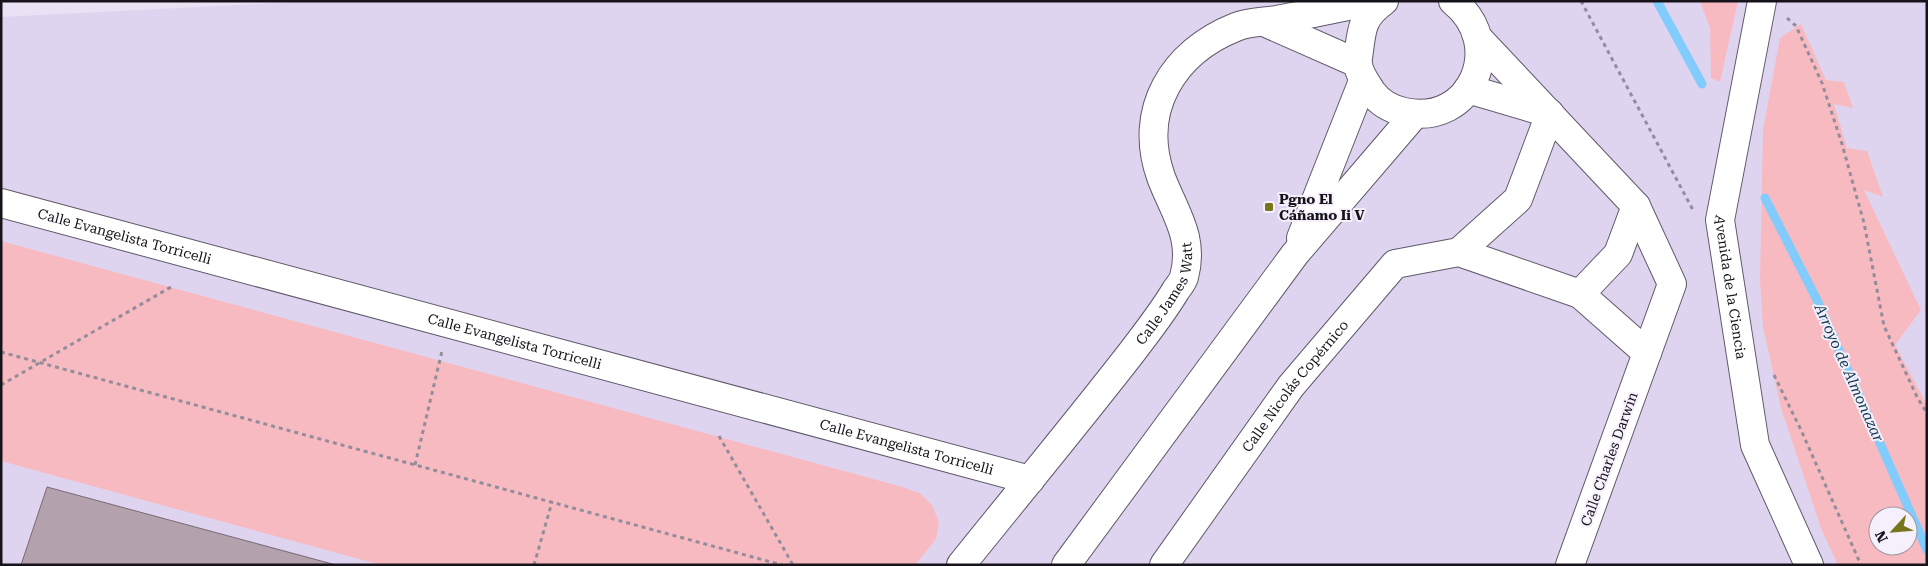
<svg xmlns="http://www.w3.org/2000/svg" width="1928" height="566" font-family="'Roboto Serif',serif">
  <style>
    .built { fill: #dfd4ef; fill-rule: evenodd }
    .green { fill: #f8bac1; fill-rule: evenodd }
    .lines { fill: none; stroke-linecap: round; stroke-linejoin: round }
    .stream { stroke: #82ccfd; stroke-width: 9 }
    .building { fill: #b4a1ae; stroke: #7a6874 }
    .minor-casing { stroke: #605969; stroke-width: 30 }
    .secondary-casing { stroke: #605969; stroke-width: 30 }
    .path { stroke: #938d9b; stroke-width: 3; stroke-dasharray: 4 4; stroke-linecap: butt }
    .minor { stroke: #fff; stroke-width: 28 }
    .secondary { stroke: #fff; stroke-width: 28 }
    .poi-dot { fill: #76751b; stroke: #f5f0fc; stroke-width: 2 }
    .labels { text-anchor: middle; stroke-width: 4; stroke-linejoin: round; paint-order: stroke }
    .poi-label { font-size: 14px; font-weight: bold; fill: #16131a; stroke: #f5f0fc; text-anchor: start }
    .street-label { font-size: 14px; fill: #16131a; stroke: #f5f0fc }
    .water-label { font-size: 15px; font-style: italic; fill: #0f3952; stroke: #f5f0fc }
  </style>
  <rect width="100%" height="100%" fill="#eae1f5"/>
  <!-- built -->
  <path class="built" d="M317,1H1927V565H1V17ZM1878,516H1908V546H1878Z"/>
  <!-- green -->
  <g class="green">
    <polygon points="1700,1 1738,1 1720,82 1711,78 1710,28"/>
    <path d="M1801,24L1826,80L1844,82L1853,108L1834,104L1847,148L1867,151L1883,197L1864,190L1921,310L1895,345L1927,405V565H1838L1822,531L1781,408L1763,327L1760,280L1763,130L1780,38ZM1878,516H1908V546H1878Z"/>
    <polygon points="1,241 899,486 920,493 932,505 939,522 936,539 915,565 381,565 1,461"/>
  </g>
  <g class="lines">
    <!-- stream -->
    <g class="stream">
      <polyline points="1657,1 1702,84"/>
      <polyline points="1765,198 1817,300 1927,550"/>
    </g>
  </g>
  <!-- building -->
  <polygon class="building" points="47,487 336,565 21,565"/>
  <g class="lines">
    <defs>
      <g id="minor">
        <path id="s1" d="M1762,1L1720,220L1755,445L1809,565"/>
        <polyline points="1264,22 1357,63"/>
        <polyline points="1479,39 1636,206 1672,284 1570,565"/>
        <polyline points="1468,89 1549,113"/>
        <path id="s2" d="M1,203L1030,480"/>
        <polyline points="1459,252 1518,199 1550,114"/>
        <polyline points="1580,294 1618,254 1636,206"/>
        <path id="s3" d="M961,565C1018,494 1076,424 1132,352C1147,332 1163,312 1176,290C1179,286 1183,281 1184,277C1195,237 1174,212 1161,177C1137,110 1173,52 1236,27C1248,22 1263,22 1276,20C1309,14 1342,7 1374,1"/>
        <path id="s4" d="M1164,565L1291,386L1395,264L1459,252L1580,294L1647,353"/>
      </g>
      <g id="secondary">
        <path d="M1384,1C1360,18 1362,31 1358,58C1356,70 1365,82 1372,92C1379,102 1391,109 1404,112C1472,127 1507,44 1453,1"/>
        <polyline points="1301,238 1363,81"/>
        <polyline points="1066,565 1295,254 1415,114"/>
      </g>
    </defs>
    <!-- minor casing -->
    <use href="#minor" class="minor-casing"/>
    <!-- secondary casing -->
    <use href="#secondary" class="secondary-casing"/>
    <!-- path -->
    <g class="path">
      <polyline points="1581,1 1693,210"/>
      <polyline points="1787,18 1796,26 1822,83 1842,144 1864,223 1884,326 1918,399 1927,413"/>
      <polyline points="1,352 782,565"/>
      <polyline points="1774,375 1801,430 1861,565"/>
      <polyline points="1,385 171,287"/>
      <polyline points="719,436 793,565"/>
      <polyline points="415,465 442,351"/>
      <polyline points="534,565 552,502"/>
    </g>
    <!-- minor -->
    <use href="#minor" class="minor"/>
    <!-- secondary -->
    <use href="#secondary" class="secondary"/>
  </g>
  <!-- markers -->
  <rect class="poi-dot" x="1264" y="202" width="10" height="10" rx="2.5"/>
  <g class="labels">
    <!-- poi labels -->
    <g class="poi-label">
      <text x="1279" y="204">Pgno El<tspan x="1279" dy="16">Cáñamo Ii V</tspan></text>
    </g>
    <!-- street labels -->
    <g class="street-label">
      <text dy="5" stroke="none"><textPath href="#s2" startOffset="128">Calle Evangelista Torricelli</textPath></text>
      <text dy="5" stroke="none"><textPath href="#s1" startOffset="291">Avenida de la Ciencia</textPath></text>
      <text dy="5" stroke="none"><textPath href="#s3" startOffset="342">Calle James Watt</textPath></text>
      <text dy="5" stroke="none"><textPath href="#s2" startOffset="532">Calle Evangelista Torricelli</textPath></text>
      <text dy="5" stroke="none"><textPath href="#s4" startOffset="222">Calle Nicolás Copérnico</textPath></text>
      <text dy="5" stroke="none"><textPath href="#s2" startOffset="938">Calle Evangelista Torricelli</textPath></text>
      <text transform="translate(1609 459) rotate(-70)" y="5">Calle Charles Darwin</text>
    </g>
    <!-- water labels -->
    <g class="water-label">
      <text transform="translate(1849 373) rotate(66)" y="5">Arroyo de Almonazar</text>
    </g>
  </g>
  <!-- border -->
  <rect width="1928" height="566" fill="none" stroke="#16131a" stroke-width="5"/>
  <!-- north arrow -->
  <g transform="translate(1893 531) rotate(244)"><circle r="24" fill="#f5f0fc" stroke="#9c98a2"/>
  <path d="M0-4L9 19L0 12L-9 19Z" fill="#76751b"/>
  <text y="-8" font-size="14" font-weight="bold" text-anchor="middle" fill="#16131a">N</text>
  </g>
</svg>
